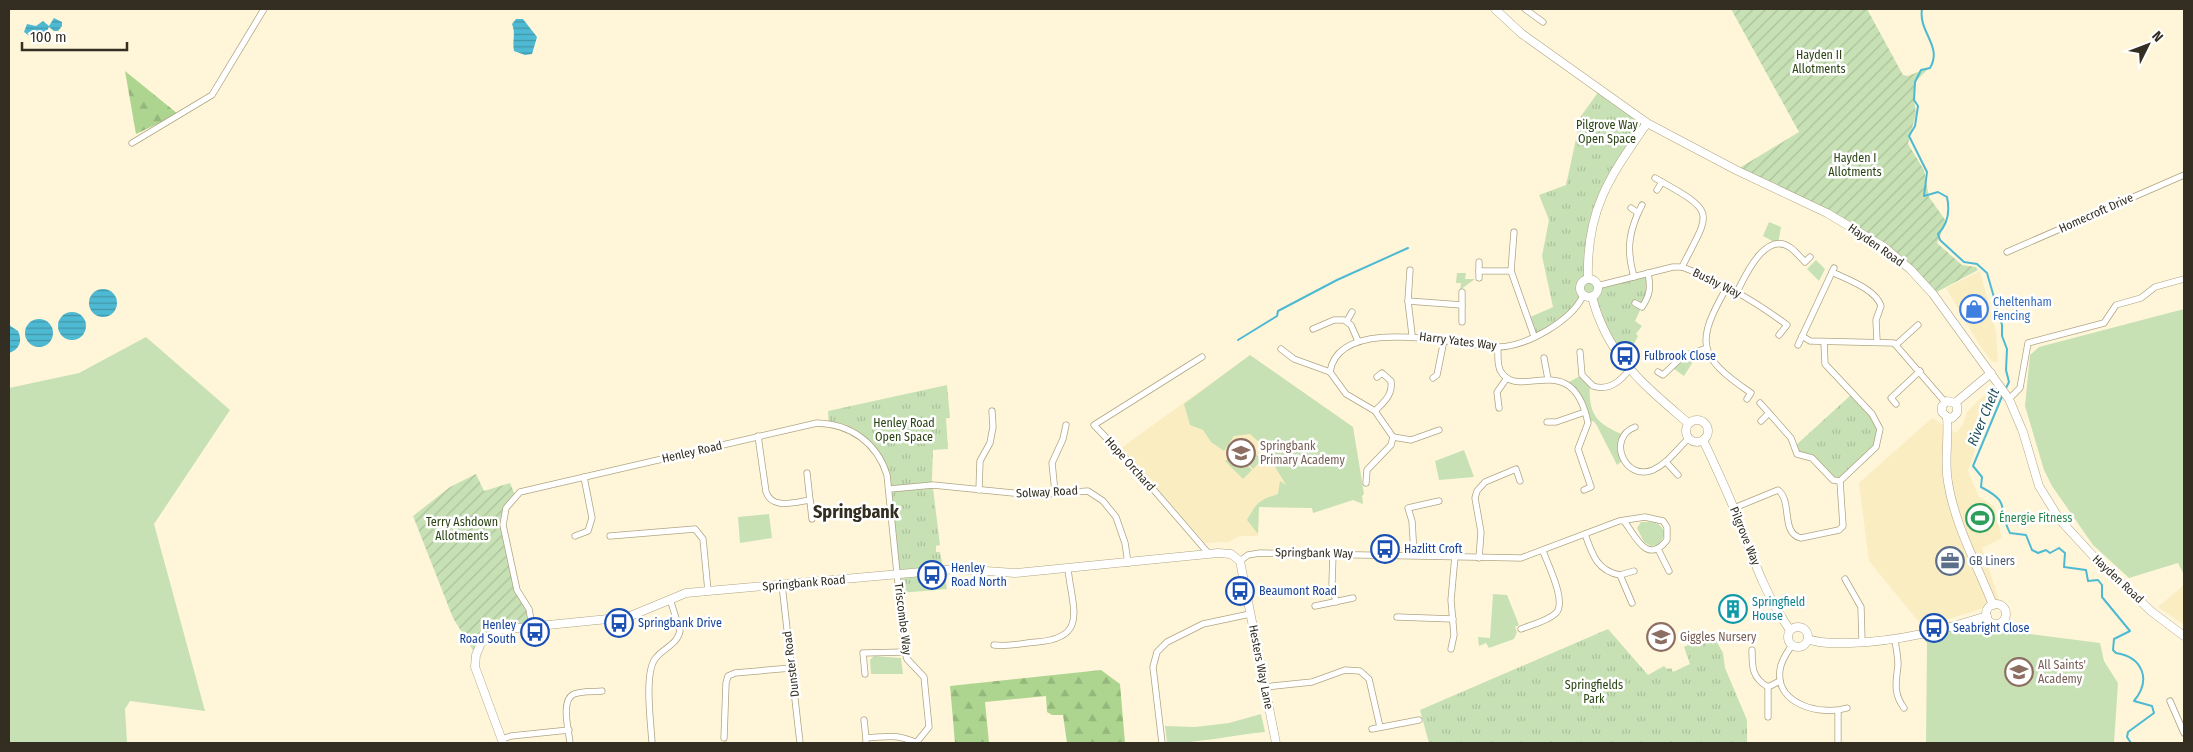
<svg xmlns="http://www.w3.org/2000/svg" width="2193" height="752" font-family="'Fira Sans Condensed',sans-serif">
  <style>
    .built { fill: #fbedc2 }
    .grass { fill: #c7e1b5 }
    .forest { fill: url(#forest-firs) }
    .park { fill: url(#park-tufts) }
    .garden { fill: url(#garden-furrows) }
    .water { fill: url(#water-rules) }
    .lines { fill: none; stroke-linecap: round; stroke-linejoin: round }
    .stream { stroke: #4eb9d2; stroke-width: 2 }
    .street-casing { stroke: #b0a583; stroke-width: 7 }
    .secondary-casing { stroke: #b0a583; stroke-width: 9 }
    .street { stroke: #fff; stroke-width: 5.5 }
    .secondary { stroke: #fff; stroke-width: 8 }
    .labels { text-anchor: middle; stroke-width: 5; stroke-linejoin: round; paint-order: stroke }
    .park-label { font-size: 12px; fill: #2b4414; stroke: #fff }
    .street-label { font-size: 12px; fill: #332e21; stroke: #fff }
    .shop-label { font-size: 12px; fill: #366cbe; stroke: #fff; text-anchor: start }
    .transit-label { font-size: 12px; fill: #164399; stroke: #fff; text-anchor: start }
    .education-label { font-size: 12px; fill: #785e54; stroke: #fff; text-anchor: start }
    .leisure-label { font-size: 12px; fill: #27864d; stroke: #fff; text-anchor: start }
    .service-label { font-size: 12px; fill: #4e5e75; stroke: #fff; text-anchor: start }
    .culture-label { font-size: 12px; fill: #0d838f; stroke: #fff; text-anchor: start }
    .water-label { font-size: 14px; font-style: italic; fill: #21505b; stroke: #fff }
    .district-label { font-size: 18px; font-weight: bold; fill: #332e21; stroke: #fff }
  </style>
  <defs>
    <pattern id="forest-firs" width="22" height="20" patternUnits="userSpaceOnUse" patternTransform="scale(1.25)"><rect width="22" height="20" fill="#add58f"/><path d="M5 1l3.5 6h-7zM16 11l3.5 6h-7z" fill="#95b77b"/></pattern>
    <pattern id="park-tufts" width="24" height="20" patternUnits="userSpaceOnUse" patternTransform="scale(1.25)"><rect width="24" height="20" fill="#c7e1b5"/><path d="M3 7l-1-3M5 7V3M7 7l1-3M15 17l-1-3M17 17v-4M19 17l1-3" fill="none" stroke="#abc19b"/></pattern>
    <pattern id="garden-furrows" width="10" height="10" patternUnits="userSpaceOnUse" patternTransform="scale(1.25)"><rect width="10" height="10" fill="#c7e1b5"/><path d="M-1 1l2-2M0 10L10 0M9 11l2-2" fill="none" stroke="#abc19b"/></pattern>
    <pattern id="water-rules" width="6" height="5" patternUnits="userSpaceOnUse" patternTransform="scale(1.25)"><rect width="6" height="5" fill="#4eb9d2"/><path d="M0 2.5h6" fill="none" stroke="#4197aa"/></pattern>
  </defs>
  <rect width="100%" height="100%" fill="#fff6d9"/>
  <!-- built -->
  <g class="built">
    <polygon points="1980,271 1996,331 1998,362 1992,362 1979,344 1946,288"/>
    <polygon points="1250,355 1353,427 1364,494 1362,496 1363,504 1353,500 1313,513 1312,508 1259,507 1258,536 1240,536 1229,542 1205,543 1121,448"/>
    <polygon points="1993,395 1968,471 1979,497 1994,506 2002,538 1982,548 1999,600 1978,610 1923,627 1869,561 1859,483 1932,418 1956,433 1963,424 1967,412 1983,396"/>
    <polygon points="2184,585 2184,625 2158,607"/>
  </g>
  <!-- grass -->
  <g class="grass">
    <polygon points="1769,222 1781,227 1778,244 1763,236"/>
    <polygon points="1816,260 1825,269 1819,281 1807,269"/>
    <polygon points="1457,273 1466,273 1465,279 1475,279 1460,290 1461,283 1456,283"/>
    <polygon points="2184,309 2184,575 2178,563 2129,578 2093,545 2052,486 2044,470 2025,406 2030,355 2039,347"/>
    <polygon points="146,337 230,410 154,524 205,711 130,701 125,709 127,743 9,743 9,388 79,373"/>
    <polygon points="1696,350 1696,357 1684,376 1670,366"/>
    <path d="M1250,355L1353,427L1364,494L1362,496L1363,504L1353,500L1313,513L1312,508L1259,507L1258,534L1247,520C1257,502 1259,500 1278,494L1280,481L1286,485L1262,445L1250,434L1234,436L1224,451L1211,442L1203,430L1190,425L1184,404Z"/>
    <path d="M1582,375L1590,384C1588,415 1597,424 1624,435L1622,439L1623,460L1617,465L1596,424L1593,421L1588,423L1585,412L1567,383Z"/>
    <polygon points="1245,442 1262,460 1253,469 1236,451"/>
    <polygon points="1464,450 1474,477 1439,480 1435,461"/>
    <polygon points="1235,452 1252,470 1243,479 1225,461"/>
    <polygon points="769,514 772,538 740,543 738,517"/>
    <path d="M1641,522C1653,522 1661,521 1665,534L1659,545L1651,546L1644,542L1637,528Z"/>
    <polygon points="1493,594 1507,595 1519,625 1515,627 1517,632 1514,639 1489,648 1486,643 1479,646 1478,637 1490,638"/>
    <polygon points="1987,616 1991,622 2001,623 2014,632 2100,643 2104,661 2118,683 2114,743 1926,743 1927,643 1922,636"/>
    <polygon points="874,656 901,658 903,674 871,674 870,660"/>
    <path d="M1261,714L1265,732C1233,735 1200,743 1167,743L1165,726L1195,727L1229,723Z"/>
  </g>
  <!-- forest -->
  <g class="forest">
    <polygon points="125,71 178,114 136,134"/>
    <polygon points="1101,670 1120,684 1125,743 1067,743 1063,715 1052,715 1047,712 1046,696 985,702 989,743 955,743 950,686"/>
  </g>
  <!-- park -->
  <g class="park">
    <polygon points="1599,91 1647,123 1597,206 1588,279 1598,286 1648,273 1651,287 1635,321 1642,326 1636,334 1638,336 1632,348 1635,351 1624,365 1592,297 1583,296 1575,309 1534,336 1528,318 1553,307 1542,256 1549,220 1539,195 1566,185 1581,116"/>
    <polygon points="947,385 950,418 946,418 948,449 933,450 932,480 940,545 936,546 936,552 940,552 947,589 900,593 885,468 863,438 829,424 828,411"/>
    <polygon points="1852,394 1877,422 1878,443 1837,481 1814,460 1797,454 1795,446"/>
    <polygon points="1608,629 1648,675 1664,666 1667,669 1671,668 1673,672 1690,664 1684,647 1712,633 1723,653 1725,668 1747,720 1747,743 1429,743 1420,710"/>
  </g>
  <!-- garden -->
  <g class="garden">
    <path d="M1731,9H1867L1903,75L1908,76L1930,67L1915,82L1914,100L1916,113L1908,144L1924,170L1929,197L1946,221L1937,243L1962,265L1976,267L1978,270L1933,294C1881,234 1804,205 1736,170L1799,132Z"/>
    <polygon points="476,474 484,491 510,483 515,495 503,516 517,590 525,600 532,626 493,632 476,655 453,618 413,516 450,487"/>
  </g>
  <!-- water -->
  <g class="water">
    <polygon points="54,18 62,22 62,26 58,31 54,31 49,27 45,34 37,32 31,37 24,32 27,24 36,26 43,21 49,26"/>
    <path d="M516,19H523L537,37L532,54L525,55L514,51C512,41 516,34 512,24Z"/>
    <circle cx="103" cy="303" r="14"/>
    <circle cx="72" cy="326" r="14"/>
    <circle cx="39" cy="333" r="14"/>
    <path d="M9,325L18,331C23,341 19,350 9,353Z"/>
  </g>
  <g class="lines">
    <!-- stream -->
    <g class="stream">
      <path d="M1922,9C1918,32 1943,46 1930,68L1921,70L1915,82L1914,100L1918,106L1915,126L1909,136L1927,172L1924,196L1938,192L1947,197C1950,211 1948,224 1938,234L1940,240L1964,262L1977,264L1987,273L2002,325V336L2007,349L2006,370L2009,382L2005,390"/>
      <polyline points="1238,340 1277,316 1278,311 1337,280 1408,248"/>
      <path d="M2003,394L1973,466L1982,477L1981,487C2013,504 1996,506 2010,533L2026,535L2032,550L2038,553L2046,550L2050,553L2059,548L2065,553L2064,567L2086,570L2088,581L2098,580L2102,585V597L2130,631L2114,639L2113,650L2116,653C2142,657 2152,679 2134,701L2152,706L2154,713L2128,732L2127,737L2131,743"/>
    </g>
    <defs>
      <g id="street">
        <polyline points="1525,9 1543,22"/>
        <polyline points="132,143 212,95 264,9"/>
        <polyline points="1655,178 1662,182 1657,190"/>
        <path d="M1662,182C1718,213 1709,213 1682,267"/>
        <polyline points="1631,208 1638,213 1642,205"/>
        <polyline points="1514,232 1511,271 1534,336"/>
        <polyline points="2007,252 2184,175"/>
        <polyline points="1410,270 1408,301 1412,335"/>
        <polyline points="1479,271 1511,271"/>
        <path d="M1832,272C1846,279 1876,289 1881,306L1876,320L1877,341"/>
        <path d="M1634,277C1627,252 1628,236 1638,213"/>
        <polyline points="1479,278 1479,262"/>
        <path d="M1597,286L1673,267H1682C1720,281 1755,301 1787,325L1779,335"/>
        <path d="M1727,287C1695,343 1697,356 1751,393L1747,399"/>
        <polyline points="1462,292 1462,322"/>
        <path d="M1737,292C1745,276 1766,229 1791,248C1796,252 1800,257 1805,262L1810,257"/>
        <polyline points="1408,301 1462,305"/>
        <path d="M1635,303L1642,307C1650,295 1651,288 1648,273"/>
        <polyline points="1347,321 1352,312"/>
        <polyline points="1313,329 1334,320 1344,320 1351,325 1358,341"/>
        <polyline points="1802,336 1810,341 1894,343 1945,402"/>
        <polyline points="1824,342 1825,364 1872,414 1880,429 1876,447 1840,481"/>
        <polyline points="1897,344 1918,325"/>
        <polyline points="1798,345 1834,268"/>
        <path d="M1498,347C1498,354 1497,363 1500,370C1517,404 1572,345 1588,423L1578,449L1591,487L1584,490"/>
        <polyline points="1281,349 1294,359 1330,372 1346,394 1375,411 1393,437"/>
        <path d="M1580,352L1582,375L1593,386C1608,391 1620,382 1629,370"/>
        <polyline points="1202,357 1094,425 1134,467 1209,554"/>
        <polyline points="1544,358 1548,379"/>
        <path d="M1330,372C1339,313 1460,346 1497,347C1526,347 1571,321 1583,296"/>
        <polyline points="1658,372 1663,375 1683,356 1707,348"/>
        <polyline points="1433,378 1437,375 1444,340"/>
        <polyline points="2009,399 2020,388 2028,343 2104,323 2116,305 2141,298 2155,287 2184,279"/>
        <polyline points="1760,403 1769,413 1761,421"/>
        <polyline points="1896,404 1891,398 1920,371"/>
        <polyline points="1499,408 1497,392 1507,378"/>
        <path d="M1375,411C1384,402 1393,395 1391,381L1382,373L1377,377"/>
        <polyline points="1547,422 1556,422 1585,412"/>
        <path d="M1635,427C1606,438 1625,482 1653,470C1668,463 1677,449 1689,438"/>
        <path d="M758,436L766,492C772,510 795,502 810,500"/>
        <polyline points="1666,462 1678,475"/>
        <polyline points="807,473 812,519"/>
        <polyline points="1366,483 1367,470 1391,445 1393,437 1411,440 1439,430"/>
        <polyline points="890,489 933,485 1033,495 1088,491 1103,501 1116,517 1125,543 1128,563"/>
        <polyline points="979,490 980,461 990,443 993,427 992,411"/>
        <polyline points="1055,492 1052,463 1063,439 1066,425"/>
        <path d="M1734,508L1778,490C1793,501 1780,533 1801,538L1839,530L1843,526L1840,481L1833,480L1812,458L1797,454L1791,438L1769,413"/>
        <path d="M1585,534C1592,554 1597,571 1620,575L1634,571"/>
        <polyline points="575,536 588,531 592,518 584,477"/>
        <polyline points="610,536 695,529 703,539 708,591"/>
        <polyline points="1658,549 1669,571"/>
        <polyline points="1333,554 1332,584 1336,602"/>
        <polyline points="1414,554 1412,521 1408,508 1439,501"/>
        <polyline points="1479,558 1481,532 1475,498 1477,491 1485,482 1516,469 1520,481"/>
        <path d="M1240,561L1248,555L1260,553L1521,558L1619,521L1645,517L1663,521L1667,527V540C1647,566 1635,535 1624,521"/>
        <polyline points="1620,575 1632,603"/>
        <polyline points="1845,579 1861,607 1862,642"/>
        <polyline points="782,585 800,743"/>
        <polyline points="1315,606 1353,598"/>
        <polyline points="1397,617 1453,619"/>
        <path d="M532,626L529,609L517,590L503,525L506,508L520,492L817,423C851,424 877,443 887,475L905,652L907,659L924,677L929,727L916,743"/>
        <path d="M1521,629C1531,625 1548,621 1556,613C1567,602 1548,565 1543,551"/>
        <path d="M1895,640C1896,648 1898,656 1898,665C1896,682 1893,693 1904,708"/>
        <path d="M994,645C1008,647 1023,643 1037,642C1089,638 1072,608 1068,569"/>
        <path d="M1792,645C1787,653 1781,660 1780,670C1775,705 1822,716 1847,708"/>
        <polyline points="1451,649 1454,635 1451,600 1455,556"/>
        <path d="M1752,650C1752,667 1752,678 1768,687L1780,681"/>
        <polyline points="865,674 863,653 905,652"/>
        <polyline points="1264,687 1312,682 1345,670 1360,671 1369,679 1380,727"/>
        <polyline points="2170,701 2184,733"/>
        <polyline points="1768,717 1768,687"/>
        <polyline points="864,720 866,738"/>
        <polyline points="1372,729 1419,720"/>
        <polyline points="724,738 726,683 728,676 735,673 791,668"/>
        <polyline points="502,739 511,736 569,730"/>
        <path d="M570,743C569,731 560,700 574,694C582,691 594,692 602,691"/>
        <path d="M652,743C651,724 644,674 655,659C663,648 677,645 680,631L670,599"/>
        <path d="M866,743V738C888,737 895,733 917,743"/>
        <polyline points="1162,743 1153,667 1157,652 1167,642 1203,624 1250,614"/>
        <polyline points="1838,743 1838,712"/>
      </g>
      <g id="secondary">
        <polyline points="1495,9 1522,34 1647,123 1736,170 1827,213 1884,247 1910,269 1933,294 2009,399 2023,432 2039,486 2060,520 2096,559 2152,612 2184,636"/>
        <circle cx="1589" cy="288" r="9"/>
        <path d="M1588,279C1586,210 1609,178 1647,123"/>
        <path d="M1592,297C1608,357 1643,384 1688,423"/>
        <polyline points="1955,403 1991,373"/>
        <path d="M1947,417C1949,439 1944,461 1948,482C1954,523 1978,567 1993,605"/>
        <polyline points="1947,417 1942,412 1942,406 1947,401 1955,403"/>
        <polyline points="1947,417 1952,418 1957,413 1957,406 1955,403"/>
        <circle cx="1697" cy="431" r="11"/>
        <path d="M1703,440C1714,463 1725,487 1735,511C1751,552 1764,594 1790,630"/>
        <circle cx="1996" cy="614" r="10"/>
        <circle cx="1798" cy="637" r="10"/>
        <path d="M1808,639C1820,644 1836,643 1850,643C1901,641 1939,631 1987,616"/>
        <polyline points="503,743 475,667 476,655 481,643 498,630 628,617 686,593 708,591 956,569 1015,573 1218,553 1231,554 1240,561 1276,743"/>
      </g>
    </defs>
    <!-- street casing -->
    <use href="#street" class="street-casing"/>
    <!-- secondary casing -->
    <use href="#secondary" class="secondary-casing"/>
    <!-- street -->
    <use href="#street" class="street"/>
    <!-- secondary -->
    <use href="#secondary" class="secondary"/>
  </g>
  <!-- icons -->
  <defs>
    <symbol id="shop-ring" viewBox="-11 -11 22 22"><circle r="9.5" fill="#fff" stroke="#3f7fe0" stroke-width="1.5"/><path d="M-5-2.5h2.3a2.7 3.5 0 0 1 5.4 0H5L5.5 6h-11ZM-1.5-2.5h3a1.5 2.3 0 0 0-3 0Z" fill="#3f7fe0"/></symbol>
    <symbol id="bus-ring" viewBox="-11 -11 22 22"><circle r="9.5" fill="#fff" stroke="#1a4fb4" stroke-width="1.5"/><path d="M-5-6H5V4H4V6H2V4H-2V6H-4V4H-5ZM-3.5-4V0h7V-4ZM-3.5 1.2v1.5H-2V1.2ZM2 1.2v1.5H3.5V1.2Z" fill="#1a4fb4"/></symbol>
    <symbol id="school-ring" viewBox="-11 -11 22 22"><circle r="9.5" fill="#fff" stroke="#8d6e63" stroke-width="1.5"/><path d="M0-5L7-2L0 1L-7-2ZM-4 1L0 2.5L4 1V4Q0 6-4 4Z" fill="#8d6e63"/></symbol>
    <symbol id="stadium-ring" viewBox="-11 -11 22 22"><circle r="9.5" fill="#fff" stroke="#2e9e5b" stroke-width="1.5"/><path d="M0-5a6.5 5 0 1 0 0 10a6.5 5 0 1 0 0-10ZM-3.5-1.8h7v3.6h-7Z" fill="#2e9e5b"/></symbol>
    <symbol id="office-ring" viewBox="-11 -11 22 22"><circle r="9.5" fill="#fff" stroke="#5c6f8a" stroke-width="1.5"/><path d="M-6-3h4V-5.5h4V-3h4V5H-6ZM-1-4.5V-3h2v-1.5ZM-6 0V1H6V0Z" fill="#5c6f8a"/></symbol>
    <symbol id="building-ring" viewBox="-11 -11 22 22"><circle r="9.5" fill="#fff" stroke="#0f9aa8" stroke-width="1.5"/><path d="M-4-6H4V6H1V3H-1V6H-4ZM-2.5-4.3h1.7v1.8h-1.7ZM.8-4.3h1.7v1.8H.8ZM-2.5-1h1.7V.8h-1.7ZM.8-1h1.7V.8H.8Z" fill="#0f9aa8"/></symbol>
  </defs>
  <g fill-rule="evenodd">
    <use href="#shop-ring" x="1958" y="293" width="32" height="32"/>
    <use href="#bus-ring" x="1609" y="340" width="32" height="32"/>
    <use href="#school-ring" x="1225" y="437" width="32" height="32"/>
    <use href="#stadium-ring" x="1964" y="502" width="32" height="32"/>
    <use href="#bus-ring" x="1369" y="533" width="32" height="32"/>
    <use href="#office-ring" x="1934" y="545" width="32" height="32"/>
    <use href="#bus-ring" x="916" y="559" width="32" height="32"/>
    <use href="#bus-ring" x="1224" y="575" width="32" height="32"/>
    <use href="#building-ring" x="1717" y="593" width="32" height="32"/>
    <use href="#bus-ring" x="603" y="607" width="32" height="32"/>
    <use href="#bus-ring" x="1918" y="612" width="32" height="32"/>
    <use href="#bus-ring" x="519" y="616" width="32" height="32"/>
    <use href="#school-ring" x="1645" y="621" width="32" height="32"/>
    <use href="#school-ring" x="2003" y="656" width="32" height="32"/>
  </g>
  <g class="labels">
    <!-- park labels -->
    <g class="park-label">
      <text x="1819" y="59">Hayden II<tspan x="1819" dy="14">Allotments</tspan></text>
      <text x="1607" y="129">Pilgrove Way<tspan x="1607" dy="14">Open Space</tspan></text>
      <text x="1855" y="162">Hayden I<tspan x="1855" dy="14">Allotments</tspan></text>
      <text x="904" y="427">Henley Road<tspan x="904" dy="14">Open Space</tspan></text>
      <text x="462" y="526">Terry Ashdown<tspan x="462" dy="14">Allotments</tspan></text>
      <text x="1594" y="689">Springfields<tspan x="1594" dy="14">Park</tspan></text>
    </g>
    <!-- street labels -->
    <g class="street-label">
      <text transform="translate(2096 213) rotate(-24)" y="4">Homecroft Drive</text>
      <text transform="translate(1876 245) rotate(35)" y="4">Hayden Road</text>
      <text transform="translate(1717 283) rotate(26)" y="4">Bushy Way</text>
      <text transform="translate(1458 341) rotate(7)" y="4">Harry Yates Way</text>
      <text transform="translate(692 452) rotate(-13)" y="4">Henley Road</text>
      <text transform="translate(1130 464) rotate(48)" y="4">Hope Orchard</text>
      <text transform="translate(1047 492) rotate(-3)" y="4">Solway Road</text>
      <text transform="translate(1745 536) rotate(68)" y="4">Pilgrove Way</text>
      <text transform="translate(1314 553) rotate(1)" y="4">Springbank Way</text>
      <text transform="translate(2118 579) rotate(43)" y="4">Hayden Road</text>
      <text transform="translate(804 583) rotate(-5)" y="4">Springbank Road</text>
      <text transform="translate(903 619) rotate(83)" y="4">Triscombe Way</text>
      <text transform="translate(791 664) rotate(-97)" y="4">Dunster Road</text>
      <text transform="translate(1261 667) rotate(79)" y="4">Hesters Way Lane</text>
    </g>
    <!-- shop labels -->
    <g class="shop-label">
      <text x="1993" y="306">Cheltenham<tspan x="1993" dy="14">Fencing</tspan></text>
    </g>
    <!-- transit labels -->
    <g class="transit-label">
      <text x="1644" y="360">Fulbrook Close</text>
      <text x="1404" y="553">Hazlitt Croft</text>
      <text x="951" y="572">Henley<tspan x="951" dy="14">Road North</tspan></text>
      <text x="1259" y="595">Beaumont Road</text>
      <text x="638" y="627">Springbank Drive</text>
      <text x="516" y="629" text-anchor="end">Henley<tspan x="516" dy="14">Road South</tspan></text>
      <text x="1953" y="632">Seabright Close</text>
    </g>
    <!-- education labels -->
    <g class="education-label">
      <text x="1260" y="450">Springbank<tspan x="1260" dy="14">Primary Academy</tspan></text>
      <text x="1680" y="641">Giggles Nursery</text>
      <text x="2038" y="669">All Saints'<tspan x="2038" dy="14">Academy</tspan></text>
    </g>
    <!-- leisure labels -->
    <g class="leisure-label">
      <text x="1999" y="522">Énergie Fitness</text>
    </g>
    <!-- service labels -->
    <g class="service-label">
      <text x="1969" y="565">GB Liners</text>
    </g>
    <!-- culture labels -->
    <g class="culture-label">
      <text x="1752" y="606">Springfield<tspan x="1752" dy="14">House</tspan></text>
    </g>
    <!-- water labels -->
    <g class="water-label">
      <text transform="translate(1983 417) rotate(-67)" y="5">River Chelt</text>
    </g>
    <!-- district labels -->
    <g class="district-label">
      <text x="856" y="518">Springbank</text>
    </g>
  </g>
  <!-- border -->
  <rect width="2193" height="752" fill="none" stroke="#332e21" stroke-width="20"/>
  <!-- north arrow -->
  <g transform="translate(2148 45) rotate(48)" stroke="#ffffff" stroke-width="4" paint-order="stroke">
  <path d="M0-4L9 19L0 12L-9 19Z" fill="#332e21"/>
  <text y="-8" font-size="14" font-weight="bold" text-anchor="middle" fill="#332e21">N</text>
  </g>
  <!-- scale -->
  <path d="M22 42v8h105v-8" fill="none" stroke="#332e21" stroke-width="2.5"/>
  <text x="30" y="42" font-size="15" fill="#332e21" stroke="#ffffff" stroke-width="4" paint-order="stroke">100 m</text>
</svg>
